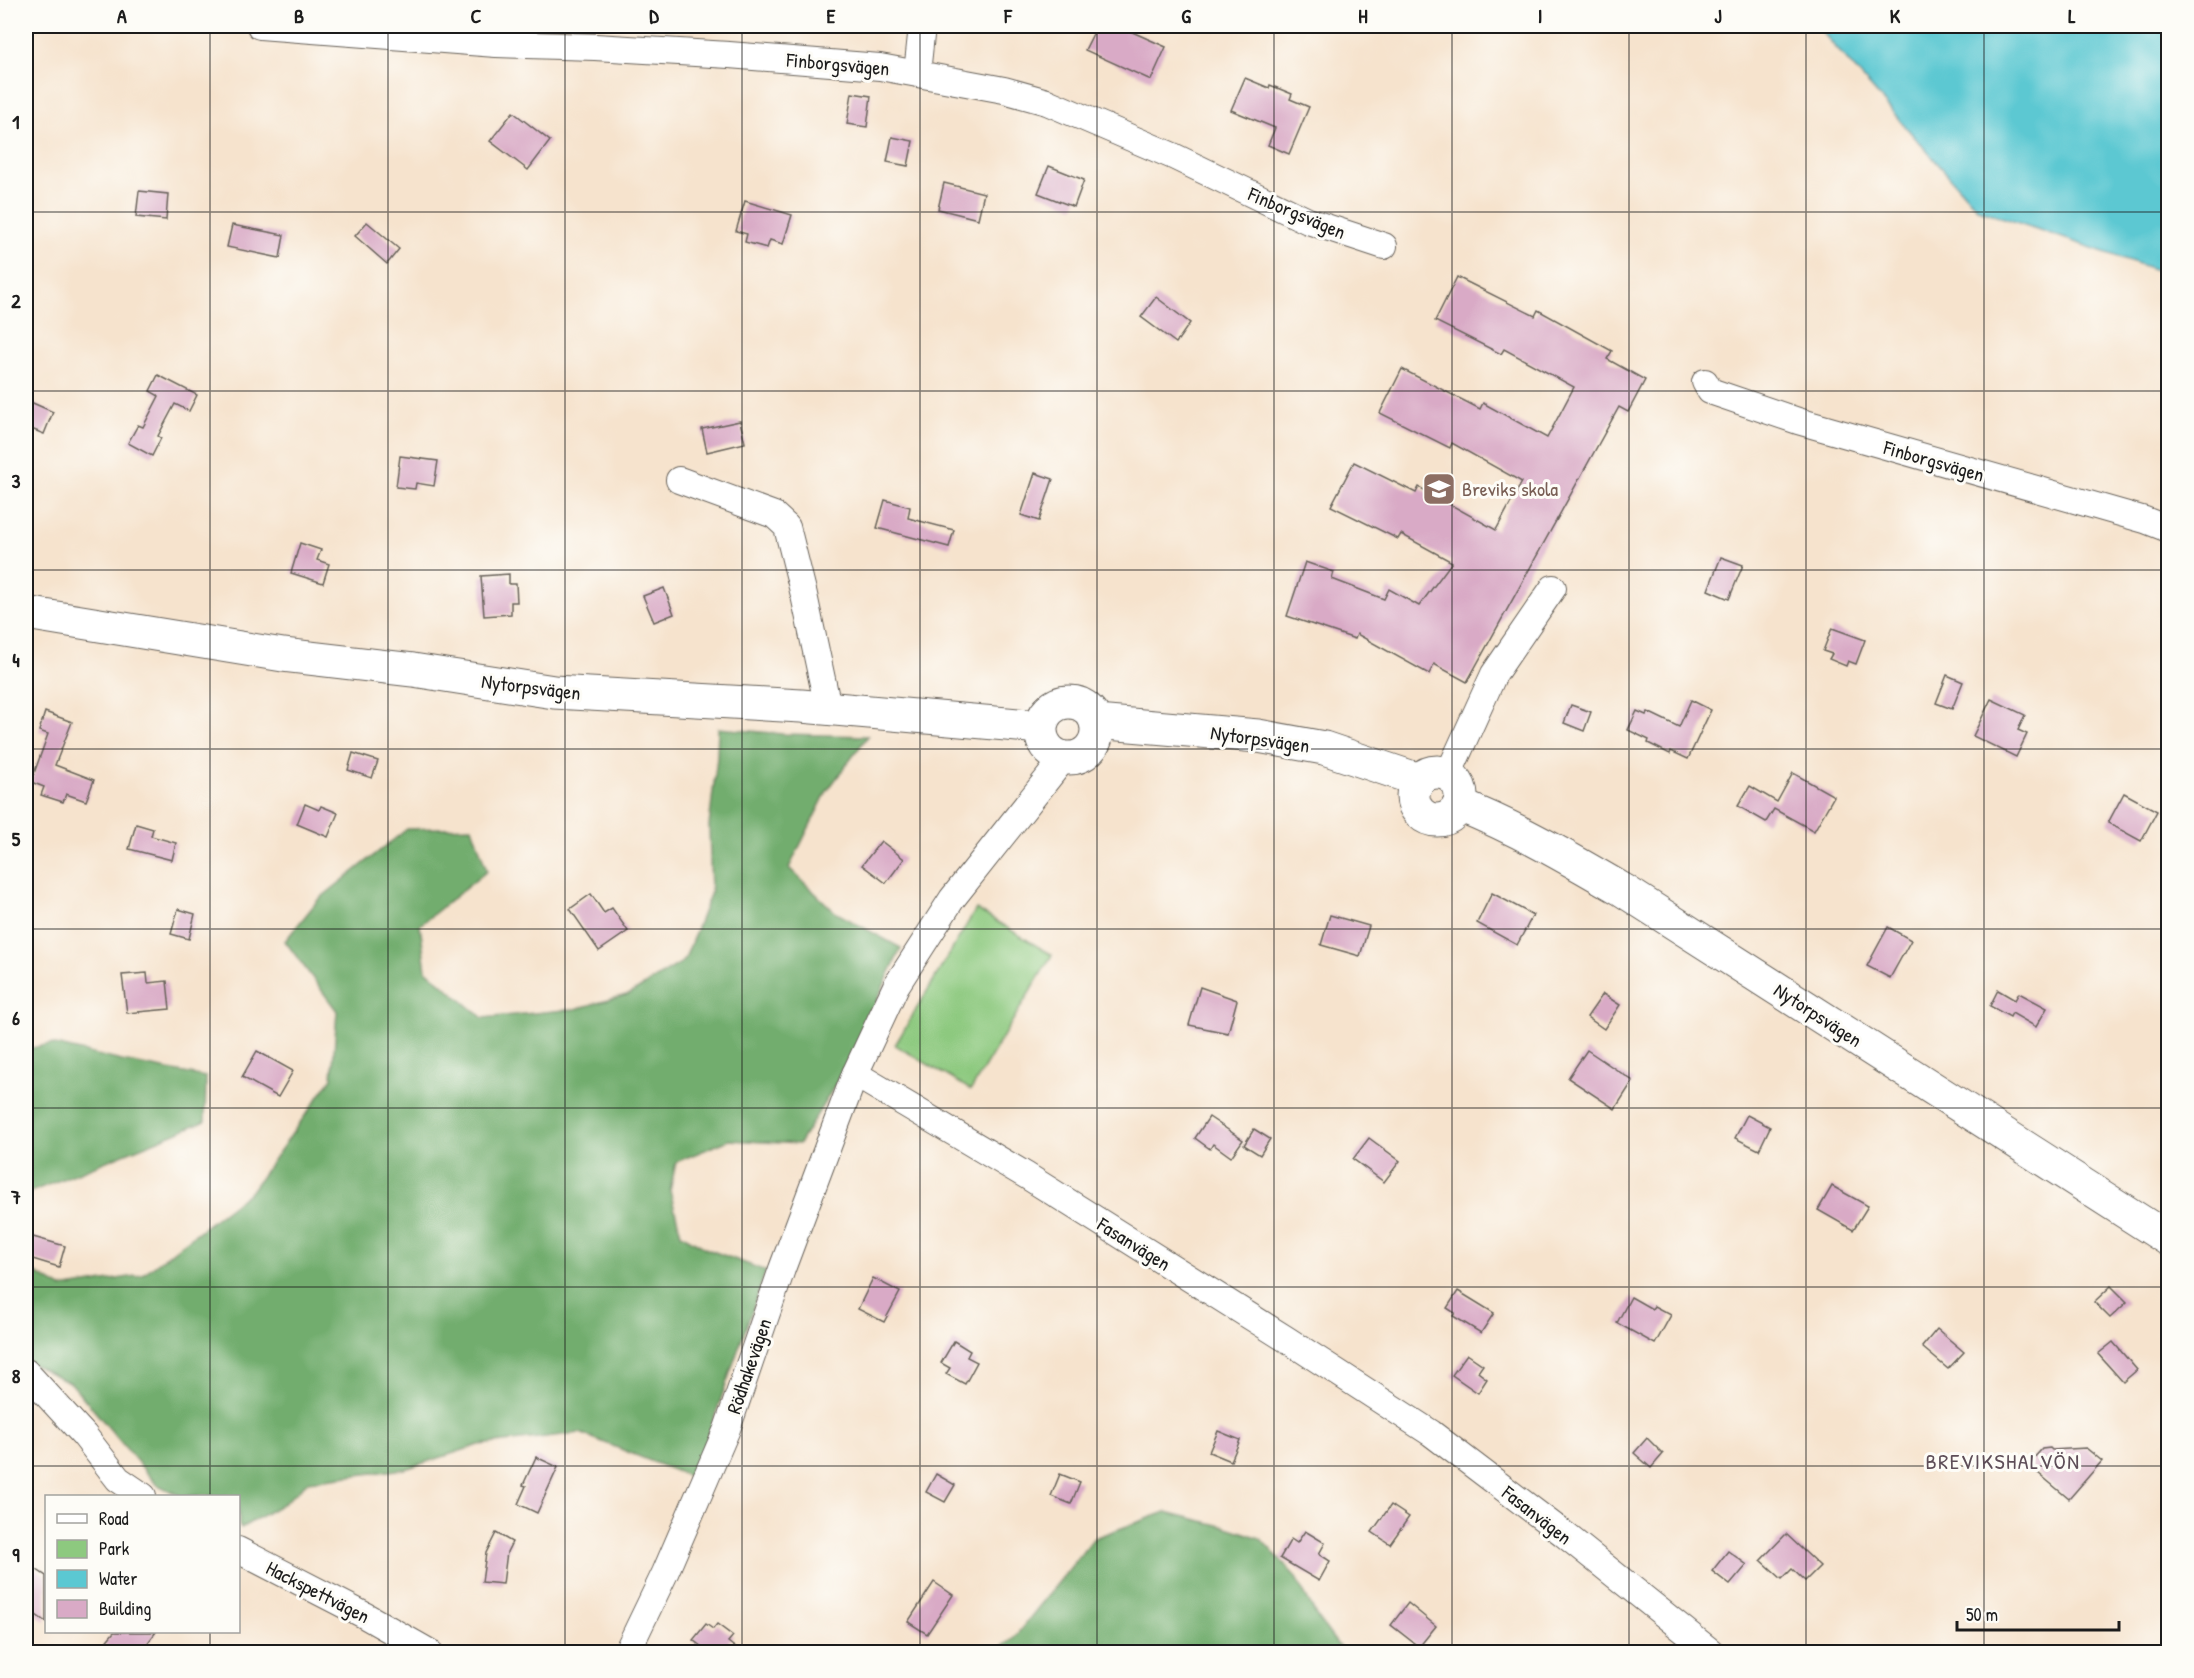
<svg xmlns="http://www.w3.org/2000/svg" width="2194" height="1678" font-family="'Patrick Hand',sans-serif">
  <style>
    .green { fill: #8dc97f; stroke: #54724e; stroke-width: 1.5 }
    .forest { fill: #72ad6e; stroke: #476445; stroke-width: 1.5 }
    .water { fill: #5bc8d2; stroke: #3c7277; stroke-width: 1.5 }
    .building { fill: #d9aac6 }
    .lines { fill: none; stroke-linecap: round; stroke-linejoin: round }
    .minor-casing { stroke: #68625a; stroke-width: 28 }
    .tertiary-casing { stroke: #68625a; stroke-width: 35 }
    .minor { stroke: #fff; stroke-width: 26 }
    .tertiary { stroke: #fff; stroke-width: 33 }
    .grid { fill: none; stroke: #1c1c1c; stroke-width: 1.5; stroke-opacity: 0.55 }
    .labels { text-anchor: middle; stroke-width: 6; stroke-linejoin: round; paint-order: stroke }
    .street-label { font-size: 20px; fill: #1c1c1c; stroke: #fdfcf7 }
    .education-label { font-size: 20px; fill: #785e54; stroke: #fdfcf7; text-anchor: start }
    .quarter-label { font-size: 22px; letter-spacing: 1.5px; fill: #5e4e58; stroke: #fdfcf7 }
    .neatline { fill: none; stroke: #1c1c1c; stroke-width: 2 }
    .grid-label { font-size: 20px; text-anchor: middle; font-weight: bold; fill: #1c1c1c }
  </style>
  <rect width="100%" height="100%" fill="#fdfcf7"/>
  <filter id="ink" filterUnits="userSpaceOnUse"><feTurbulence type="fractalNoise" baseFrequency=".0167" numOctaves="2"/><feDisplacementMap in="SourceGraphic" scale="12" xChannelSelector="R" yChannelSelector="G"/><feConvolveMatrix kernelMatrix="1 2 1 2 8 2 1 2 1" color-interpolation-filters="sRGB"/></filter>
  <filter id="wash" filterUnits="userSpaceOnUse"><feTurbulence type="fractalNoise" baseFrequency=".008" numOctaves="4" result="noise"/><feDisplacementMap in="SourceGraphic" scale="24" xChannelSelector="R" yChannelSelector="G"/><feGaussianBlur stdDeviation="1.35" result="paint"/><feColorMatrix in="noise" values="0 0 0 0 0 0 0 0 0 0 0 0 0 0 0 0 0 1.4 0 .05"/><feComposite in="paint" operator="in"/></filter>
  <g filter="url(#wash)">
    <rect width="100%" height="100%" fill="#f6e3cd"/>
    <!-- green -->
    <polygon class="green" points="976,909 1052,955 971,1090 895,1045"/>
    <!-- forest -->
    <g class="forest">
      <polygon points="718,728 783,734 868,736 827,791 789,868 835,912 901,948 847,1066 799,1144 729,1140 676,1162 670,1191 681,1234 707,1249 766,1271 693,1478 580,1433 479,1445 405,1469 309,1481 284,1503 241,1528 239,1526 238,1496 180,1496 156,1484 71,1383 26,1361 26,1267 61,1288 142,1275 251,1191 332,1078 337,1011 285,941 318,900 407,829 472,827 487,871 420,925 426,970 483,1018 575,1009 630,994 684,961 711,892 709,826 717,757"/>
      <polygon points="51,1044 122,1061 206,1077 205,1121 26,1194 26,1049"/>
      <polygon points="1166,1512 1230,1528 1260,1538 1295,1576 1317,1617 1343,1652 995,1652 1013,1639 1094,1538"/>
    </g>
    <!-- water -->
    <polygon class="water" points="1817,26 2168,26 2168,274 1978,209"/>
    <g id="blocks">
      <!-- building -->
      <g class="building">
        <polygon points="1097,26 1132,26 1130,31 1166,47 1151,80 1085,50"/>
        <polygon points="1245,78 1269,88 1270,85 1292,94 1290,99 1309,107 1289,154 1268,145 1275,128 1231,110"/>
        <polygon points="852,93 871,96 867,127 847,124"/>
        <polygon points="513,112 550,141 528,170 490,141"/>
        <polygon points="892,137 913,141 908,166 887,162"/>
        <polygon points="1049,166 1084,180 1074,207 1038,193"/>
        <polygon points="944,183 984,193 978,219 938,209"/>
        <polygon points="139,191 168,194 166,220 136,217"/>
        <polygon points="745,201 792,215 783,244 770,240 767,248 745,242 747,234 736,231"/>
        <polygon points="367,222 399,249 387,264 355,236"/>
        <polygon points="232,225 284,235 280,258 227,247"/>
        <polygon points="1457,277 1535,316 1538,310 1612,351 1607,359 1645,380 1628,412 1619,407 1467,682 1434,664 1429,674 1357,634 1355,639 1287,616 1305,562 1334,572 1332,579 1384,599 1389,589 1419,606 1452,562 1401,534 1398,539 1331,506 1354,462 1416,493 1419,487 1496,530 1522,482 1452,443 1450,448 1380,413 1402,369 1480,409 1483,403 1547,438 1574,387 1504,349 1501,354 1435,321"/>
        <polygon points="1156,297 1190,323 1176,343 1141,317"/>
        <polygon points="158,375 197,395 189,411 175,404 158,436 161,438 152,456 128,443 138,425 143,427 159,396 150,391"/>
        <polygon points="26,400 53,412 44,434 26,427"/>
        <polygon points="740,421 745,443 707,452 702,429"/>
        <polygon points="400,456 438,461 434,486 416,483 415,489 396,487"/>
        <polygon points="1035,473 1053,479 1039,521 1021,515"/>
        <polygon points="885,500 910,507 908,518 954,530 949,547 877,528"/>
        <polygon points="300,543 321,550 317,560 329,564 323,583 291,573"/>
        <polygon points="1721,557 1743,565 1729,599 1708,590"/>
        <polygon points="509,574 509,584 516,584 517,602 511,602 511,614 484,616 481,576"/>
        <polygon points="664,588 674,614 654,622 643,596"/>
        <polygon points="1832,628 1865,640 1856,664 1848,661 1846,666 1829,659 1832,654 1823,651"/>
        <polygon points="1947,675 1963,682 1952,709 1936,703"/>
        <polygon points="1991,699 2025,715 2018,730 2027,734 2016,757 1973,736"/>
        <polygon points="1691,700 1711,710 1688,759 1671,751 1670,754 1648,743 1649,740 1628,730 1637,711 1646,715 1648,712 1679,727"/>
        <polygon points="1571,705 1591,712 1584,731 1564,723"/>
        <polygon points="45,712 72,722 55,765 94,780 86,801 66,794 63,802 41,795 44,787 31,782 48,734 39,731"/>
        <polygon points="353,753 378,761 372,778 348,770"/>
        <polygon points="1793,773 1834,796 1814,831 1774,809 1766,822 1738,806 1750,786 1777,802"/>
        <polygon points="2124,793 2157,811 2141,841 2108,823"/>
        <polygon points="305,804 319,810 321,806 338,813 328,837 297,824"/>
        <polygon points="136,824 153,829 151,836 176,843 172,860 129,849"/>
        <polygon points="881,841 904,859 886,883 862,865"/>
        <polygon points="1492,893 1533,915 1517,945 1477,923"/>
        <polygon points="591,894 604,913 612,908 628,931 599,951 570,909"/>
        <polygon points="178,909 195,914 189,939 171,934"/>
        <polygon points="1330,915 1369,926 1360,956 1321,945"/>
        <polygon points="1888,927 1911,940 1890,978 1867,966"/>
        <polygon points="147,973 148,983 167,981 170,1009 127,1013 122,975"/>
        <polygon points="1200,987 1237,1000 1228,1033 1189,1025"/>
        <polygon points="1998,990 2015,1000 2019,993 2047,1008 2036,1027 2012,1013 2010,1017 1990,1006"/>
        <polygon points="1603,994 1620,1005 1604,1029 1587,1017"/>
        <polygon points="1587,1050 1633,1081 1615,1109 1568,1078"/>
        <polygon points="257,1051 293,1071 278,1097 242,1077"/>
        <polygon points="1747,1115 1770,1127 1759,1150 1735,1138"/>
        <polygon points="1209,1117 1243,1140 1231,1157 1213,1144 1210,1149 1195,1138"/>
        <polygon points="1254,1129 1270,1139 1260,1155 1244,1145"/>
        <polygon points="1369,1138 1400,1161 1384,1182 1353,1159"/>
        <polygon points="1832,1186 1868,1206 1853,1230 1818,1210"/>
        <polygon points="26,1235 65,1246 59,1267 26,1257"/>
        <polygon points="873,1278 900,1292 884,1322 858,1309"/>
        <polygon points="2111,1286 2127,1302 2110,1318 2094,1302"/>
        <polygon points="1458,1291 1494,1313 1481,1333 1453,1316 1455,1313 1447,1308"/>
        <polygon points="1631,1297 1652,1309 1654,1306 1671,1315 1655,1344 1617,1323"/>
        <polygon points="1937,1329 1964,1352 1948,1369 1922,1347"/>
        <polygon points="954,1341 970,1351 967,1357 977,1362 965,1384 946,1374 950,1368 941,1363"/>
        <polygon points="2113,1342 2137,1370 2123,1382 2098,1354"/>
        <polygon points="1467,1354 1483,1365 1478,1372 1487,1379 1478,1393 1452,1375"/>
        <polygon points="1218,1431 1240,1440 1231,1461 1209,1452"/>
        <polygon points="1647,1438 1663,1454 1651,1468 1634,1453"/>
        <polygon points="2050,1448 2052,1450 2086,1448 2102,1461 2069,1499 2032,1468 2032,1460 2042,1449"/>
        <polygon points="536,1457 558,1467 537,1513 518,1504 526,1486 523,1485"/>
        <polygon points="936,1474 955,1485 945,1502 926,1492"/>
        <polygon points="1060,1474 1080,1482 1071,1504 1051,1496"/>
        <polygon points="1391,1505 1409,1517 1390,1544 1372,1532"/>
        <polygon points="1305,1531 1325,1543 1319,1554 1330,1561 1319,1581 1280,1558 1291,1539 1297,1543"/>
        <polygon points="496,1533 512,1542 507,1552 503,1584 482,1582 486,1553"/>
        <polygon points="1786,1534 1820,1566 1805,1581 1792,1569 1782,1579 1761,1560"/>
        <polygon points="1728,1551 1747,1565 1730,1585 1712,1571"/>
        <polygon points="34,1568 46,1576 46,1622 26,1608 26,1580"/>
        <polygon points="934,1582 953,1595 927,1634 908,1622"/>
        <polygon points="1408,1603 1436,1626 1419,1647 1391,1625"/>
        <polygon points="706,1624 713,1629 717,1624 733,1636 728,1642 742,1653 710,1653 693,1640"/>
        <polygon points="114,1632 156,1632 140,1653 115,1653 104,1644"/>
      </g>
    </g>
  </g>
  <g filter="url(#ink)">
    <use href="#blocks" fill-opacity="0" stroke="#68625a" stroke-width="1.5"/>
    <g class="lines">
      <defs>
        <g id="minor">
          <polyline points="260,26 496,44 595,47 729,55 880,67 1004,90 1047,102 1173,156 1308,221 1384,246"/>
          <polyline points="917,73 922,26"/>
          <polyline points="1705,382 1710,391 1798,421 2145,520 2168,529"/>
          <polyline points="679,480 774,515 787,527 804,595 826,698 835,709"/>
          <polyline points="1064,758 952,899 896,986 855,1074 1027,1176 1286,1339 1431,1433 1564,1534 1711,1652"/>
          <polyline points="1448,775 1494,674 1553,588"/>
          <polyline points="26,1372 84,1435 118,1479 143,1496"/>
          <polyline points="238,1550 364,1615 429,1652"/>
          <polyline points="627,1652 665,1573 727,1429 782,1269 855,1074"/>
        </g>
        <g id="tertiary">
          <polyline points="26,613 283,655 413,670 554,692 801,706 1040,727"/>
          <circle cx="1069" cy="730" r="28"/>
          <polyline points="1096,722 1258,736 1324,748 1419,780"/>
          <circle cx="1437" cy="796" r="24"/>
          <path d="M1459,805C1517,828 1570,859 1623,890L2168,1239"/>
        </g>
      </defs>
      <!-- minor casing -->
      <use href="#minor" class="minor-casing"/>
      <!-- tertiary casing -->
      <use href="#tertiary" class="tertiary-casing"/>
      <!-- minor -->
      <use href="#minor" class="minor"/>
      <!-- tertiary -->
      <use href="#tertiary" class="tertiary"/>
    </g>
  </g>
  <!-- grid -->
  <path class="grid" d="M210,26V1496M388,26V1652M565,26V1652M742,26V1652M920,26V1652M1097,26V1652M1274,26V1652M1452,26V1652M1629,26V1652M1806,26V1652M1984,26V1652M26,212H2168M26,391H2168M26,570H2168M26,749H2168M26,929H2168M26,1108H2168M26,1287H2168M26,1466H2168M210,1632V1652"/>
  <!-- icons -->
  <defs>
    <symbol id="school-square" viewBox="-11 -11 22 22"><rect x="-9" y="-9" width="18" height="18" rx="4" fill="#8d6e63" stroke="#fdfcf7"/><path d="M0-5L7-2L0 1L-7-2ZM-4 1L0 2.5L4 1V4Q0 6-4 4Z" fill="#fff"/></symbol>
  </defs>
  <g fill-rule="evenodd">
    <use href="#school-square" x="1420" y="470" width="38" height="38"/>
  </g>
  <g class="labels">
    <!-- street labels -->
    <g class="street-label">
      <text transform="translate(838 64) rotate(5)" y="7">Finborgsvägen</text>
      <text transform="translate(1297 213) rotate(23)" y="7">Finborgsvägen</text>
      <text transform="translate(1934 461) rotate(16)" y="7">Finborgsvägen</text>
      <text transform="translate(531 687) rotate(7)" y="7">Nytorpsvägen</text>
      <text transform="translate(1260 739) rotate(8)" y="7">Nytorpsvägen</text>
      <text transform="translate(1818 1015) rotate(33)" y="7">Nytorpsvägen</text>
      <text transform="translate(1134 1244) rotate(32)" y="7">Fasanvägen</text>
      <text transform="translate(749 1366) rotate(-71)" y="7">Rödhakevägen</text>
      <text transform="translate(1537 1515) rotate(38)" y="7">Fasanvägen</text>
      <text transform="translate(318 1592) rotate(27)" y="7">Hackspettvägen</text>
    </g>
    <!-- education labels -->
    <g class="education-label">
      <text x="1462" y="496">Breviks skola</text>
    </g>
    <!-- quarter labels -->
    <g class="quarter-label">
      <text x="2003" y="1469">BREVIKSHALVÖN</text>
    </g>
  </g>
  <!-- margin -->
  <rect width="2194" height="1678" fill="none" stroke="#fdfcf7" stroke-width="66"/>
  <!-- legend -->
  <rect x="45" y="1495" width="195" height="138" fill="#fdfcf7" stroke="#a3a29f" stroke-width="1.5"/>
  <rect x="57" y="1514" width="30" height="9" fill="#ffffff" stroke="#a3a29f" stroke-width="1.5"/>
  <text x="99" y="1525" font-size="18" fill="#1c1c1c">Road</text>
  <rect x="57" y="1540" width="30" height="18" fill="#8dc97f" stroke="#a3a29f" stroke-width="1.5"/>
  <text x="99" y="1555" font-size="18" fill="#1c1c1c">Park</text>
  <rect x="57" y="1570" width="30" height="18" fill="#5bc8d2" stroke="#a3a29f" stroke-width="1.5"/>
  <text x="99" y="1585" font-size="18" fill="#1c1c1c">Water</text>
  <rect x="57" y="1600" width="30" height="18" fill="#d9aac6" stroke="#a3a29f" stroke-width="1.5"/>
  <text x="99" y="1615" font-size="18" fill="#1c1c1c">Building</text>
  <!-- scale -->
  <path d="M1957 1621v9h162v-9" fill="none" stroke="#1c1c1c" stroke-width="3"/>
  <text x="1966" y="1621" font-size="18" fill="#1c1c1c" stroke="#fdfcf7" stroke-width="4.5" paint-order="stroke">50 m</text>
  <rect x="33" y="33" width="2128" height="1612" class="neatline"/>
  <g class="grid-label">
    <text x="122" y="23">A</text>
    <text x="299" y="23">B</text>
    <text x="476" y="23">C</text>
    <text x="654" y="23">D</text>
    <text x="831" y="23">E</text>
    <text x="1008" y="23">F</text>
    <text x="1186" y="23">G</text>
    <text x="1363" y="23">H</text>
    <text x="1540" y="23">I</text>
    <text x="1718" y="23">J</text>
    <text x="1895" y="23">K</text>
    <text x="2072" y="23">L</text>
    <text x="16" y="129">1</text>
    <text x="16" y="308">2</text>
    <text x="16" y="488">3</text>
    <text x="16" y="667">4</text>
    <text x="16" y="846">5</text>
    <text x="16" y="1025">6</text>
    <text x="16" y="1204">7</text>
    <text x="16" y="1383">8</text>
    <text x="16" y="1562">9</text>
  </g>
</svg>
